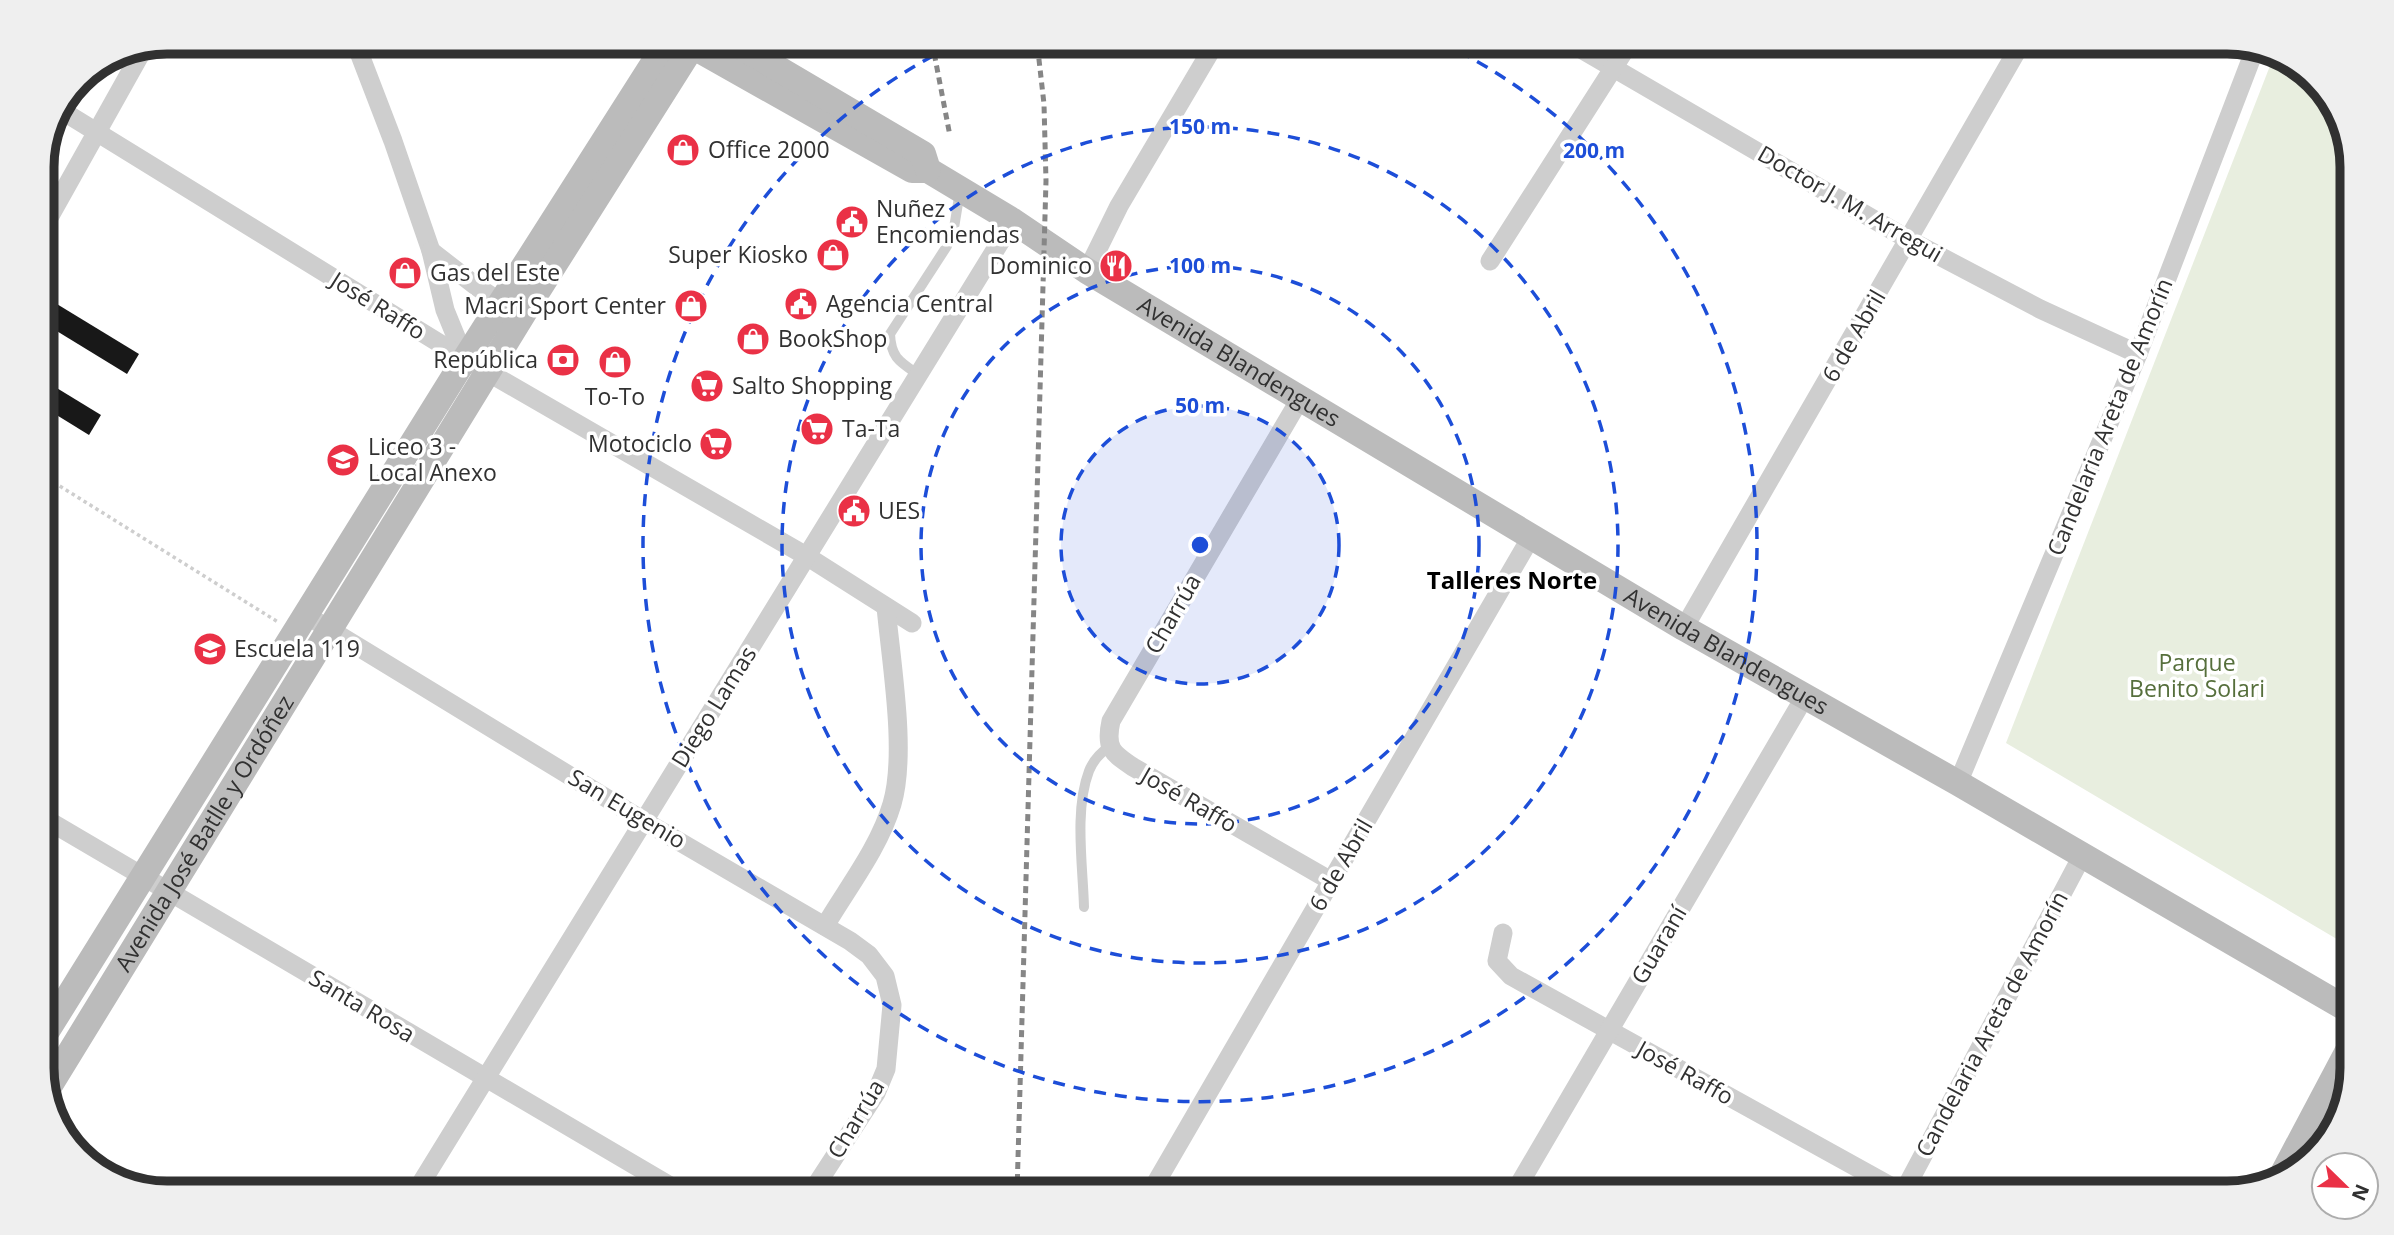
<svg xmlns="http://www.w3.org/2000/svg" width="2394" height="1235" font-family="'Open Sans',sans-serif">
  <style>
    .green { fill: #e8eedf }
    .building { fill: #181818 }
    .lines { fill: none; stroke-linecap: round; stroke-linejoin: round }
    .path { stroke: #cecece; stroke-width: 3.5; stroke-dasharray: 3.5 3.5; stroke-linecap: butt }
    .lane { stroke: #cecece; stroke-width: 10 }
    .street { stroke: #cecece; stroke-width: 19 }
    .secondary { stroke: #bbb; stroke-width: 26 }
    .rail { stroke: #868686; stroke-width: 5; stroke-dasharray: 7 5; stroke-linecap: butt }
    .ring { fill: none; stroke: #1d4ed8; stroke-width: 3.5; stroke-dasharray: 12 9 }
    .labels { text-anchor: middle; stroke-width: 7; stroke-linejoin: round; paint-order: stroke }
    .poi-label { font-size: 23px; fill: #313131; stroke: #fff; text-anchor: start }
    .street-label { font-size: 23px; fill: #313131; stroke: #fff }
    .park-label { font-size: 23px; fill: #566f3c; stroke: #fff }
    .neighbourhood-label { font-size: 24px; font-weight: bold; fill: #000; stroke: #fff }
    .rim { fill: none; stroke: #313131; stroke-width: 9 }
    .centre { fill: #1d4ed8; stroke: #fff; stroke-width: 3.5 }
    .ring-label { font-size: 21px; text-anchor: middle; font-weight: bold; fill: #1d4ed8; stroke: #fff; stroke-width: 7; stroke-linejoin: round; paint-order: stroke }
  </style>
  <rect width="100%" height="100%" fill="#fff"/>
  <!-- green -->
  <polygon class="green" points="2275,53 2283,55 2331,98 2352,159 2352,948 2006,743"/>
  <!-- building -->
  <g class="building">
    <polygon points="47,298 139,354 127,374 42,322 42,306"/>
    <polygon points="42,379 101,415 89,435 42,406"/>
  </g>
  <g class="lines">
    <!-- path -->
    <polyline class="path" points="42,475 278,622"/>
    <!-- lane -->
    <g class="lane">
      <path d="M919,375C900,362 891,358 890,334L947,246L954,228L960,191"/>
      <path d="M1084,907C1083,867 1074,810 1089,771C1093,761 1100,753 1109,747"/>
    </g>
    <!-- street -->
    <g class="street">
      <polyline points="355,42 393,141 431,251 445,310 465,359"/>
      <polyline points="1569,42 1909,240 2040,309 2138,354"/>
      <polyline points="64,112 465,359 808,557 912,623"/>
      <polyline points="42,230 145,46"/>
      <polyline points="431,251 476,286 512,310"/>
      <polyline points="1490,261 1630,42"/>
      <polyline points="1087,271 1119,206 1216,42"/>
      <path d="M1300,399L1111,721C1105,748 1112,753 1133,767L1331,881"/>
      <polyline points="306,615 644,821 850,941 869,955 885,976 892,1005 886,1069 876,1093 811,1193"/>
      <polyline points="1684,628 2022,42"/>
      <polyline points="1958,783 2138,354 2255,49"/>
      <polyline points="42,817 682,1193"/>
      <path d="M825,926C848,887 879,848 892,804C907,753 891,662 886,607"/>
      <polyline points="1503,933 1497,961 1511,976 1903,1193"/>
      <polyline points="415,1193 1013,221"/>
      <polyline points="1150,1193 1531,537"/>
      <polyline points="1514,1193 1804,698"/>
      <polyline points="1903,1193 2082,856"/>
    </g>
    <!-- secondary -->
    <g class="secondary">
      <path id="s1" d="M685,42L912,170H928L1013,221L1087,271L1684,628L1958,783L2352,1012"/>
      <polyline points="733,42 923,154 928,170"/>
      <polyline points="42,1039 458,370 667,42"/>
      <path id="s2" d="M47,1090L525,311L695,42"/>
      <polyline points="2280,1179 2352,1043"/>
    </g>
    <!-- rail -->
    <g class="rail">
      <polyline points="932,42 950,136"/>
      <polyline points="1017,1193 1046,181 1044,104 1037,42"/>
    </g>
  </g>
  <!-- distance rings -->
  <circle cx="1200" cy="545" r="139" fill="#1d4ed8" fill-opacity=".12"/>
  <g class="ring">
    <circle cx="1200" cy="545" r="139"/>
    <circle cx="1200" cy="545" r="279"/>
    <circle cx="1200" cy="545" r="418"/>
    <path d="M1440 42A557 557 0 1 1 960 42"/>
  </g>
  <!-- icons -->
  <defs>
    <symbol id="shop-disc" viewBox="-11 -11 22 22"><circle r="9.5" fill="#ea3146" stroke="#fff"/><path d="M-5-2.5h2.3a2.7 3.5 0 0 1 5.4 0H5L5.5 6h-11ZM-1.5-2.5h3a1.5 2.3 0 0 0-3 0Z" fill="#fff"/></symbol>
    <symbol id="civic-disc" viewBox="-11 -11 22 22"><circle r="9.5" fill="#ea3146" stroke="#fff"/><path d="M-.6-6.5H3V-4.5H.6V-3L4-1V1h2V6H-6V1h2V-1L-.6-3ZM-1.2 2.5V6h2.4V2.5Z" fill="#fff"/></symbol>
    <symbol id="restaurant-disc" viewBox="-11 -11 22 22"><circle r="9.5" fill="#ea3146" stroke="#fff"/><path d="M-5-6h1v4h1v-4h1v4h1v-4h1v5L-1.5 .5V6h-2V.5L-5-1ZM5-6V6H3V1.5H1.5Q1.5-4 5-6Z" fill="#fff"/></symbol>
    <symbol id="bank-disc" viewBox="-11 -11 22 22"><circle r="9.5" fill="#ea3146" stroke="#fff"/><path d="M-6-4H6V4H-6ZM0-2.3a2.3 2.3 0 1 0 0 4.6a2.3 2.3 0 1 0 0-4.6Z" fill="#fff"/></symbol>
    <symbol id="supermarket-disc" viewBox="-11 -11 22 22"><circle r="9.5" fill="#ea3146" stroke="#fff"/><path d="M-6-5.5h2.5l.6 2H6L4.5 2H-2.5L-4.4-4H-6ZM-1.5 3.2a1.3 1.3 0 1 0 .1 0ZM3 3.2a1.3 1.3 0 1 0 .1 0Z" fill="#fff"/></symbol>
    <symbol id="school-disc" viewBox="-11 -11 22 22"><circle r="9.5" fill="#ea3146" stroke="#fff"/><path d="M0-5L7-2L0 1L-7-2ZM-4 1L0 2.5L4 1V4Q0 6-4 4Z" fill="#fff"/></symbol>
  </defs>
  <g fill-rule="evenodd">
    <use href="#shop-disc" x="664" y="131" width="38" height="38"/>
    <use href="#civic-disc" x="833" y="203" width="38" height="38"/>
    <use href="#shop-disc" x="814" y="236" width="38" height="38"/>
    <use href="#restaurant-disc" x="1097" y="247" width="38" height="38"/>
    <use href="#shop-disc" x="386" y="254" width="38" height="38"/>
    <use href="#civic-disc" x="782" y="285" width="38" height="38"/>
    <use href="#shop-disc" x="672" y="287" width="38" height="38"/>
    <use href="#shop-disc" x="734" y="320" width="38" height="38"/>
    <use href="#bank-disc" x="544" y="341" width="38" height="38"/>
    <use href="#shop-disc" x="596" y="343" width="38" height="38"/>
    <use href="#supermarket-disc" x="688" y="367" width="38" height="38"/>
    <use href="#supermarket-disc" x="798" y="410" width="38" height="38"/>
    <use href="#supermarket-disc" x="697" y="425" width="38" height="38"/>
    <use href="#school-disc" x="324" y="441" width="38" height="38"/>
    <use href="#civic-disc" x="835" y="492" width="38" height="38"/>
    <use href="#school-disc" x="191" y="630" width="38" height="38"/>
  </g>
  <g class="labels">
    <!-- poi labels -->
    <g class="poi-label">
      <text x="708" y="158">Office 2000</text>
      <text x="876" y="217">Nuñez<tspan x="876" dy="26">Encomiendas</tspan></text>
      <text x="808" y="263" text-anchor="end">Super Kiosko</text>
      <text x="1092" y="274" text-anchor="end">Dominico</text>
      <text x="430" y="281">Gas del Este</text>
      <text x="826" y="312">Agencia Central</text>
      <text x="666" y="314" text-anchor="end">Macri Sport Center</text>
      <text x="778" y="347">BookShop</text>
      <text x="538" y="368" text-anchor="end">República</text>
      <text x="732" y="394">Salto Shopping</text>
      <text x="615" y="405" text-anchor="middle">To-To</text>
      <text x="842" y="437">Ta-Ta</text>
      <text x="692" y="452" text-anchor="end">Motociclo</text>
      <text x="368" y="455">Liceo 3 -<tspan x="368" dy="26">Local Anexo</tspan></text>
      <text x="878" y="519">UES</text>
      <text x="234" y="657">Escuela 119</text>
    </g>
    <!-- street labels -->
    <g class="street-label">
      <text transform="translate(1850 204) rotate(30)" y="8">Doctor J. M. Arregui</text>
      <text transform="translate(378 306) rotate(32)" y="8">José Raffo</text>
      <text transform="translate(1854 336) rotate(-60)" y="8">6 de Abril</text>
      <text dy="8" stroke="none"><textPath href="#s1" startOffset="642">Avenida Blandengues</textPath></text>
      <text transform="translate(2110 417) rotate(-68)" y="8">Candelaria Areta de Amorín</text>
      <text transform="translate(1173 614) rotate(-60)" y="8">Charrúa</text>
      <text dy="8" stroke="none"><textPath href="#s1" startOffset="1209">Avenida Blandengues</textPath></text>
      <text transform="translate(714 707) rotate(-58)" y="8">Diego Lamas</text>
      <text transform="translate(1189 800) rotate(30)" y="8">José Raffo</text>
      <text transform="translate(627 809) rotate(31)" y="8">San Eugenio</text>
      <text dy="8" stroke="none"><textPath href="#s2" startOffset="301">Avenida José Batlle y Ordóñez</textPath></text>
      <text transform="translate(1341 865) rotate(-60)" y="8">6 de Abril</text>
      <text transform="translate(1659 945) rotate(-60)" y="8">Guaraní</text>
      <text transform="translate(362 1006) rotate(31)" y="8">Santa Rosa</text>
      <text transform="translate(1992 1024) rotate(-62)" y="8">Candelaria Areta de Amorín</text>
      <text transform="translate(1685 1073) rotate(29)" y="8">José Raffo</text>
      <text transform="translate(856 1119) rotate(-59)" y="8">Charrúa</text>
    </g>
    <!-- park labels -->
    <g class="park-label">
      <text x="2197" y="671">Parque<tspan x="2197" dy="26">Benito Solari</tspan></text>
    </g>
    <!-- neighbourhood labels -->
    <g class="neighbourhood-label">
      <text x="1512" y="589">Talleres Norte</text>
    </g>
  </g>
  <!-- crop -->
  <path d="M0 0H2394V1235H0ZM167 54H2227A113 113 0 0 1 2340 167V1068A113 113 0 0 1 2227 1181H167A113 113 0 0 1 54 1068V167A113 113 0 0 1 167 54Z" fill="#efefef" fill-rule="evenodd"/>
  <path class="rim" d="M167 54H2227A113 113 0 0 1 2340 167V1068A113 113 0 0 1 2227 1181H167A113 113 0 0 1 54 1068V167A113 113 0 0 1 167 54Z"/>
  <circle cx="1200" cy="545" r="10" class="centre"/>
  <g class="ring-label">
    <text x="1200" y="134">150 m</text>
    <text x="1594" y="158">200 m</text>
    <text x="1200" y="273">100 m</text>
    <text x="1200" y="413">50 m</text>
  </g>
  <!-- north arrow -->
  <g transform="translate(2345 1186) rotate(113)"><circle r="33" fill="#ffffff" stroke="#adadad" stroke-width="2"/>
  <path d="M0-5L12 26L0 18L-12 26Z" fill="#ea3146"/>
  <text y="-10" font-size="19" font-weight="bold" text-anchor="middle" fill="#313131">N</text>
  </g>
</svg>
